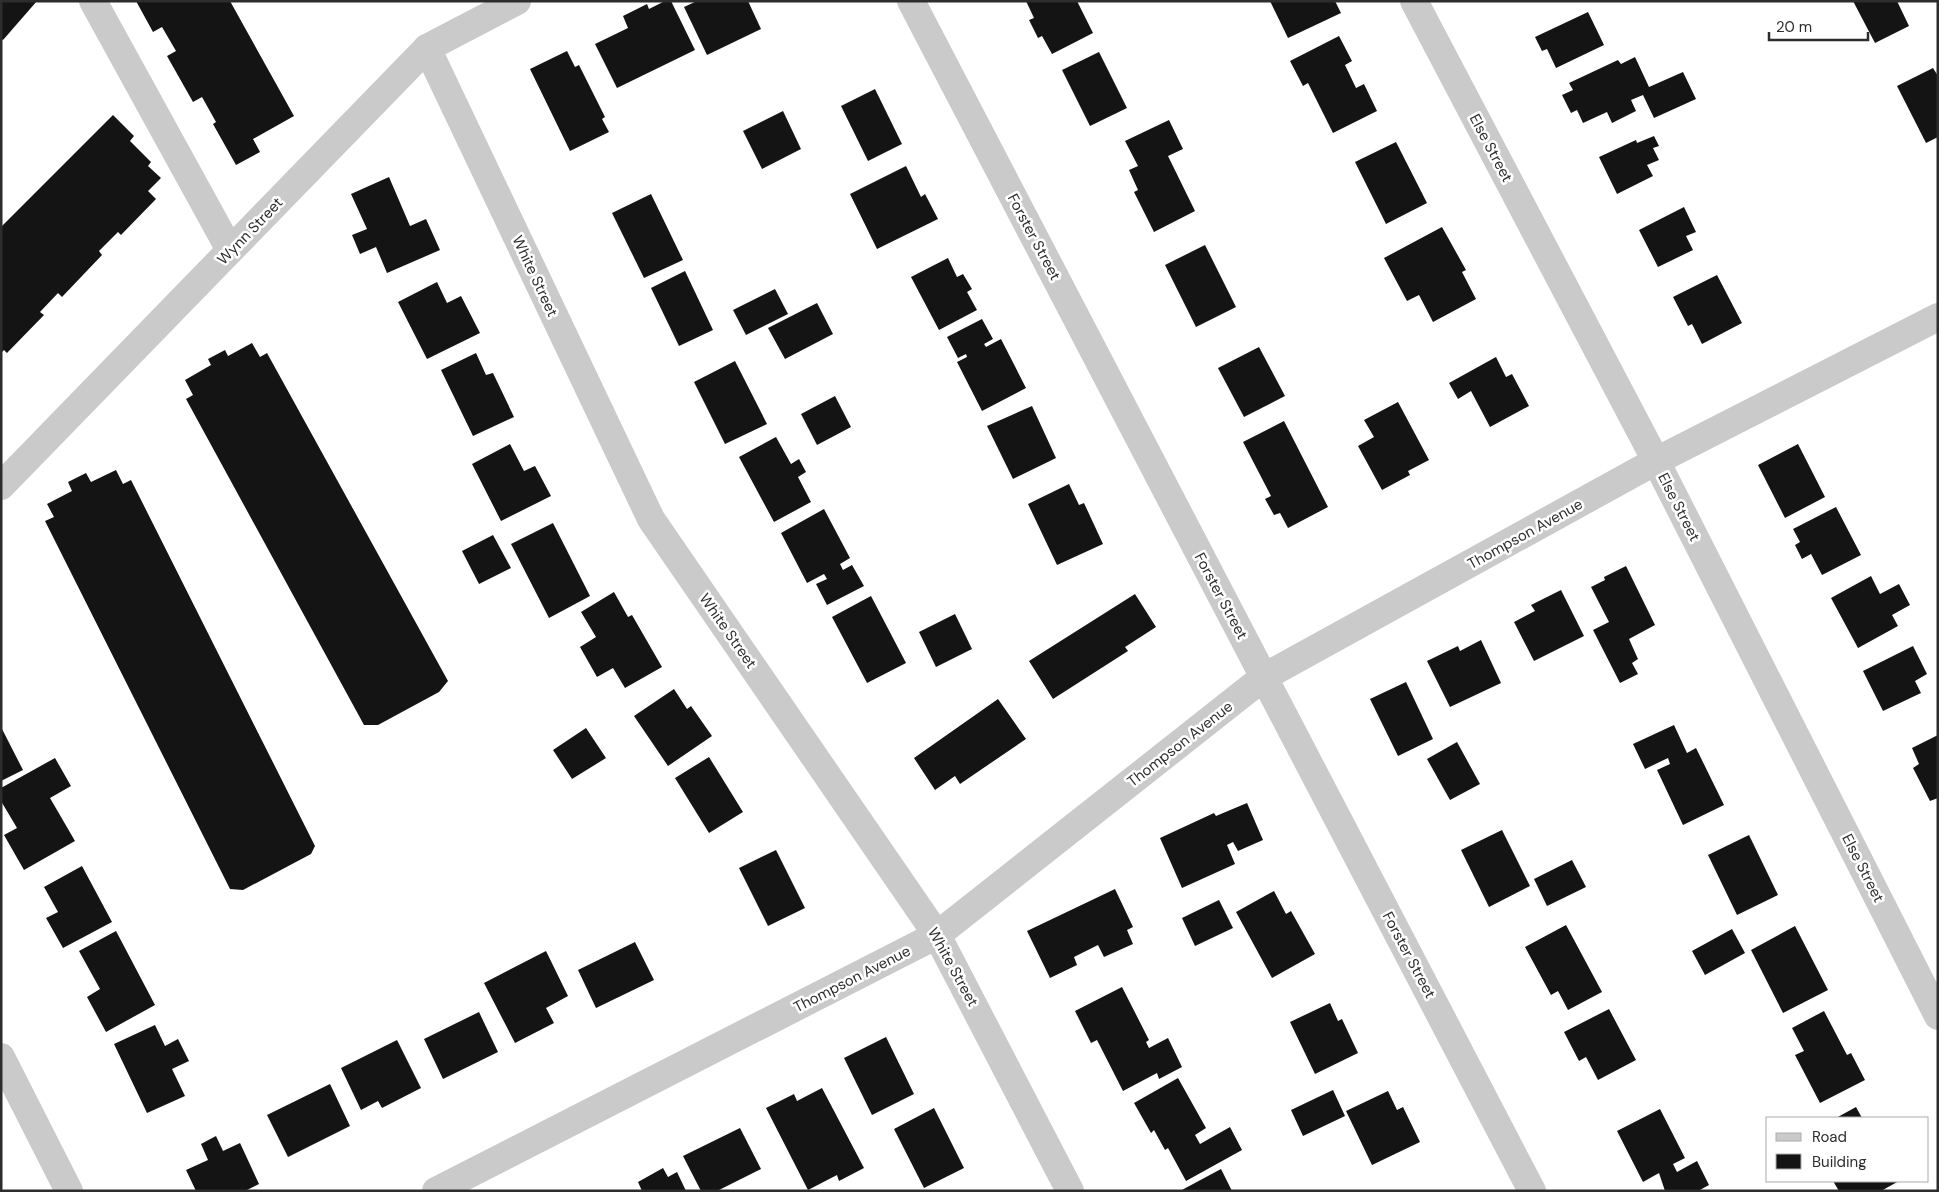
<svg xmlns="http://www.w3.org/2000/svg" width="1939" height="1192" font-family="'DM Sans',sans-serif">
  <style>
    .building { fill: #141414 }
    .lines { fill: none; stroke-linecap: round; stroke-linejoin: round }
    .minor { stroke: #cacaca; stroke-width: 28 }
    .labels { text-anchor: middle; stroke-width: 5; stroke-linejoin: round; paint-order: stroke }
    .street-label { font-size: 15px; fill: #2d2d2d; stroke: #fff }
  </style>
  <rect width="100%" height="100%" fill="#fff"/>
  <!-- building -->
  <g class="building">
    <polygon points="1,1 37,1 3,40 1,39"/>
    <polygon points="136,1 230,1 294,116 253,139 260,152 236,165 213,124 216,122 202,97 193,102 167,56 176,51 162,27 153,32"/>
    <polygon points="665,1 671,1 695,50 617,88 595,44 628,28 623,16 647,4 649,9"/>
    <polygon points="697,1 748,1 761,29 707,55 684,7"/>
    <polygon points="1026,1 1077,1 1093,33 1052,54 1042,36 1038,38 1029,20 1034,18"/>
    <polygon points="1270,1 1335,1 1341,13 1288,38"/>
    <polygon points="1853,1 1897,1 1909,26 1875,43"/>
    <polygon points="1588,12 1604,45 1556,68 1547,49 1542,51 1535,37"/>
    <polygon points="1339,36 1352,61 1345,65 1356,88 1364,84 1377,111 1333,133 1308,83 1303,86 1290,61"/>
    <polygon points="567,51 575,67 579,65 605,117 602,119 609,132 570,151 530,69"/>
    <polygon points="1099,52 1127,108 1090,126 1062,70"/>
    <polygon points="1635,57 1649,87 1683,72 1696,99 1654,118 1643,95 1631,100 1636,111 1612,123 1607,112 1583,123 1577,110 1571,113 1562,95 1573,90 1569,83 1618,60 1621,64"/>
    <polygon points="1933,68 1938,76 1938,137 1926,143 1897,86"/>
    <polygon points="875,89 902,144 868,161 841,106"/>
    <polygon points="783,111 801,149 762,169 743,131"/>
    <polygon points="113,115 134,136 130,141 151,162 148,166 161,178 148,191 156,199 121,235 118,232 99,251 102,255 62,297 58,293 40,312 44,315 7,353 4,350 1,353 1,227"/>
    <polygon points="1169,120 1183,149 1168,156 1195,211 1154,232 1134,192 1138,190 1129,170 1138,166 1125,141"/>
    <polygon points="1654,136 1659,146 1653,148 1659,160 1647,165 1653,176 1617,194 1599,157 1636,140 1637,143"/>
    <polygon points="1396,142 1427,203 1386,224 1355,162"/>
    <polygon points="906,166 921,197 925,194 938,219 877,249 850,194"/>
    <polygon points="389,177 410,226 426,219 440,250 387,273 376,247 360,254 352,235 367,229 351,194"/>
    <polygon points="651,194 683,260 644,278 612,213"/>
    <polygon points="1684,207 1696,232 1686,236 1693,250 1658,267 1639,230"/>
    <polygon points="1442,227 1466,270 1462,272 1476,299 1433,322 1419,295 1407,301 1384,258"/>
    <polygon points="1205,245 1236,307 1196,327 1165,265"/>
    <polygon points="948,258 957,277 963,274 972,289 967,292 977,310 939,330 911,277"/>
    <polygon points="685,271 713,330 679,346 651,288"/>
    <polygon points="1717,275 1742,323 1702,344 1692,324 1688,326 1673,297"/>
    <polygon points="437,282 447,303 461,296 480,333 427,359 398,302"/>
    <polygon points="775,289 788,314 746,335 733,310"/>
    <polygon points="817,303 833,334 785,359 768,328"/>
    <polygon points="982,319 993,339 984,344 986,347 1001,339 1026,388 982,411 957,362 967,357 966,354 958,358 947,337"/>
    <polygon points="252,343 260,357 267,353 448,681 439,692 378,725 364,725 186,399 193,395 185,380 211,365 208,359 225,350 228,356"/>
    <polygon points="1259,347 1285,396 1244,417 1218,368"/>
    <polygon points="476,353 486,375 493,373 514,417 473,436 441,370"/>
    <polygon points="1496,357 1506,377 1512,374 1529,406 1490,427 1471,391 1458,399 1449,383"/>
    <polygon points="735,361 767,424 725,444 694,382"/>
    <polygon points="835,396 851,427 817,445 801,414"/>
    <polygon points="1398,402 1429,460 1408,471 1410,475 1382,490 1358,446 1374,437 1364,420"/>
    <polygon points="1032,406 1056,458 1013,479 987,426"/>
    <polygon points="1284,421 1328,507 1288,528 1280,513 1274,515 1265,499 1271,496 1243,442"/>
    <polygon points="776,437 791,464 799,459 806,472 798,477 811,502 774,522 739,457"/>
    <polygon points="510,444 524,471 535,466 551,496 501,521 472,464"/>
    <polygon points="1798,444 1825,497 1785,518 1758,465"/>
    <polygon points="116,470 123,484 131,480 315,846 311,854 243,890 230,889 45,521 54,517 47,504 72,491 68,482 86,473 91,482"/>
    <polygon points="1069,484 1079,505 1084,503 1103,544 1057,565 1028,504"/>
    <polygon points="1836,507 1861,555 1822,575 1811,554 1802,559 1795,545 1800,542 1793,529"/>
    <polygon points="824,509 850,558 840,564 843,570 852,565 864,586 827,605 816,584 827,579 824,574 807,583 781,533"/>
    <polygon points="553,523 590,596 549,618 511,544"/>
    <polygon points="493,535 511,568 479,584 462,551"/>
    <polygon points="1626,566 1655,625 1629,639 1638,659 1632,663 1638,674 1620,683 1593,630 1609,622 1591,587 1605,580 1604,577"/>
    <polygon points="1871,576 1880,594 1899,584 1910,605 1892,615 1898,626 1858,648 1831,598"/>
    <polygon points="1561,590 1584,636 1534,661 1514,622 1535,611 1531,605"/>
    <polygon points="614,592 628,617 632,615 662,667 625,688 613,668 597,677 580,647 596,637 581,612"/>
    <polygon points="1135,594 1156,627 1125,647 1128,651 1053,699 1029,661"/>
    <polygon points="871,596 906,663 867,683 832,617"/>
    <polygon points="955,614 972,649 936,667 919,632"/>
    <polygon points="1481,640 1501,683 1450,707 1427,661 1458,646 1460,651"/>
    <polygon points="1913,646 1927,674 1915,681 1921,693 1883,711 1863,671"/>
    <polygon points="1406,682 1433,739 1398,756 1370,699"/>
    <polygon points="674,689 687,709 691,706 712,736 668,766 634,716"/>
    <polygon points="998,699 1026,739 960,784 955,776 935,790 914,758"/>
    <polygon points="1674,725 1687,753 1696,748 1724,805 1683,825 1657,770 1670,764 1668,758 1645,769 1633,744"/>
    <polygon points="1,727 23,770 1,781"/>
    <polygon points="586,728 606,758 572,779 553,750"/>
    <polygon points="1938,735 1938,798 1930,801 1913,768 1919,764 1912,748"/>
    <polygon points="1457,742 1480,784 1450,800 1427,759"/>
    <polygon points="709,757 743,812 709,833 675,778"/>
    <polygon points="55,758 71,786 50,798 75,841 24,870 4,835 17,828 1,801 1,788"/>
    <polygon points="1247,803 1263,840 1238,851 1233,842 1227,845 1235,864 1182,888 1160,838 1214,813 1216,816"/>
    <polygon points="1502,830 1530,886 1489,907 1461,850"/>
    <polygon points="1749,835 1778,895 1737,915 1708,855"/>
    <polygon points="776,850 805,908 768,926 739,868"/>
    <polygon points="1572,860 1586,887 1547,906 1534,879"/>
    <polygon points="82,866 112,922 63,948 46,918 58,912 44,887"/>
    <polygon points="1115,889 1133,927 1127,930 1133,944 1104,957 1098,945 1074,957 1077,965 1050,978 1027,931"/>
    <polygon points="1274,891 1286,914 1291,911 1315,954 1272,978 1236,912"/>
    <polygon points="1219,900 1233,928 1195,946 1182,918"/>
    <polygon points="1566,925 1602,992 1568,1010 1558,991 1551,995 1525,947"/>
    <polygon points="1795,926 1828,990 1783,1013 1751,950"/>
    <polygon points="1732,929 1745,953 1705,975 1692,951"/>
    <polygon points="116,931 155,1005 106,1032 87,997 100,989 79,951"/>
    <polygon points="635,942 654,980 596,1008 578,970"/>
    <polygon points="546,951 568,996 546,1008 554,1023 515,1043 484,983"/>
    <polygon points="1122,987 1149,1040 1146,1042 1149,1048 1168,1038 1182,1067 1159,1079 1157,1073 1123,1091 1097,1040 1091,1043 1075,1011"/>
    <polygon points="1330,1003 1338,1021 1342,1019 1358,1053 1315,1074 1290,1022"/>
    <polygon points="1609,1009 1636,1060 1598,1080 1586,1057 1579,1061 1564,1032"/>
    <polygon points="1824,1011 1847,1055 1851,1053 1865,1080 1820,1103 1795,1055 1804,1051 1792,1028"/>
    <polygon points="479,1012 498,1052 443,1079 424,1039"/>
    <polygon points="155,1025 165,1046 178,1039 189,1061 172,1069 185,1096 147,1113 114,1044"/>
    <polygon points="886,1037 914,1094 872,1115 844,1058"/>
    <polygon points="397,1040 421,1088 382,1108 378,1101 361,1110 341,1068"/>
    <polygon points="1178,1078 1206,1128 1195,1135 1200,1144 1230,1127 1242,1150 1186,1181 1168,1148 1165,1150 1154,1130 1151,1133 1134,1103"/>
    <polygon points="330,1084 350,1126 288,1157 267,1115"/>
    <polygon points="822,1088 864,1168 839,1181 837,1175 808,1190 766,1108 794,1094 797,1101"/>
    <polygon points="1333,1090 1345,1116 1303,1136 1291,1110"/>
    <polygon points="1388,1091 1397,1110 1403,1107 1420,1142 1372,1165 1346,1111"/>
    <polygon points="1856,1107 1862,1118 1836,1118"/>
    <polygon points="934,1108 964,1168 924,1188 894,1129"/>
    <polygon points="1660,1109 1685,1158 1673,1164 1677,1172 1697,1161 1709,1185 1698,1191 1665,1191 1659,1173 1643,1182 1617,1131"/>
    <polygon points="740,1128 761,1169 717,1191 701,1191 683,1156"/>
    <polygon points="216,1136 223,1151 240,1143 259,1184 245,1191 196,1191 186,1170 208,1160 201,1144"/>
    <polygon points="663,1168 668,1177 677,1172 686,1191 642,1191 638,1182"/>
    <polygon points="1221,1169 1232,1191 1180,1191"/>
    <polygon points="1833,1181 1899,1181 1881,1191 1839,1191"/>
  </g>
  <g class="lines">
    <!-- minor -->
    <g class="minor">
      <polyline points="93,1 230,250"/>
      <polyline points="911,1 1532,1191"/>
      <polyline points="1414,1 1656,461 1938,1016"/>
      <polyline points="427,48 651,519 937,935 1070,1191"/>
      <polyline points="1,486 427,48 517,1"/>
      <polyline points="1,1057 69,1191"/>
      <polyline points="436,1191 937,935 1264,677 1656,461 1938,317"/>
    </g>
  </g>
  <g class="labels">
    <!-- street labels -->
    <g class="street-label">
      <text transform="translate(1491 148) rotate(62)" y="5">Else Street</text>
      <text transform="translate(250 231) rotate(-46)" y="5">Wynn Street</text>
      <text transform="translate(1034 237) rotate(62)" y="5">Forster Street</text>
      <text transform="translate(535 276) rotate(65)" y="5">White Street</text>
      <text transform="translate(1679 507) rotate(63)" y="5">Else Street</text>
      <text transform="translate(1525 534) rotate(-29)" y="5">Thompson Avenue</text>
      <text transform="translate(1221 596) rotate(62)" y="5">Forster Street</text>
      <text transform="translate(728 631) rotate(55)" y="5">White Street</text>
      <text transform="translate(1180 744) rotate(-38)" y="5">Thompson Avenue</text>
      <text transform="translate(1863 868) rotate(63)" y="5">Else Street</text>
      <text transform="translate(1409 955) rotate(62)" y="5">Forster Street</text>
      <text transform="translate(953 967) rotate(61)" y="5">White Street</text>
      <text transform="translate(852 979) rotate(-27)" y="5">Thompson Avenue</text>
    </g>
  </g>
  <!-- border -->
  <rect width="1939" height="1192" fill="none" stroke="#2d2d2d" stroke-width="5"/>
  <!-- legend -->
  <rect x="1766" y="1117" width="162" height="65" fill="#ffffff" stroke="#ababab"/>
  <rect x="1776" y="1133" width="25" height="8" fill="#cacaca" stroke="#ababab"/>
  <text x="1812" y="1142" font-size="15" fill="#2d2d2d">Road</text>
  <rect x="1776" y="1154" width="25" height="15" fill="#141414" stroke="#ababab"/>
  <text x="1812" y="1167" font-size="15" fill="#2d2d2d">Building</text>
  <!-- scale -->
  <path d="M1769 32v8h99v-8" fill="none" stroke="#2d2d2d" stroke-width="2.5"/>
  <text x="1776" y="32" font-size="15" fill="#2d2d2d" stroke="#ffffff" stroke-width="4" paint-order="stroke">20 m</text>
</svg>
